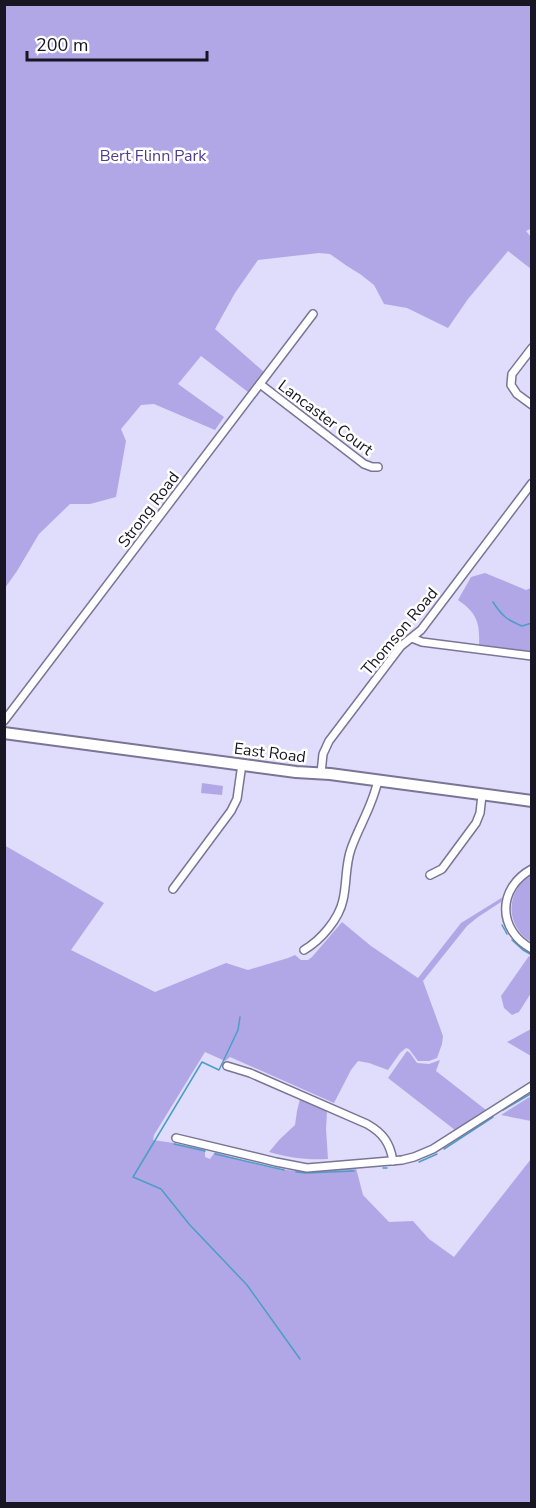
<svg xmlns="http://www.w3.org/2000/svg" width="536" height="1508" font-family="'Nunito Sans',sans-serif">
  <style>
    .green { fill: #b1a7e6 }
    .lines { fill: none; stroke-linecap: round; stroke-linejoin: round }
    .stream { stroke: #4b9ec5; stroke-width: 1.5 }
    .street-casing { stroke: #7a7597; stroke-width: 10 }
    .secondary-casing { stroke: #7a7597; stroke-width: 14 }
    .street { stroke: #fff; stroke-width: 7 }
    .secondary { stroke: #fff; stroke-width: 10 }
    .labels { text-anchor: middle; stroke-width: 5; stroke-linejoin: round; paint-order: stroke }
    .park-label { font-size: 16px; fill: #513d8e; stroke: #fff }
    .street-label { font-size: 16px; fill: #191624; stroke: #fff }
  </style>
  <rect width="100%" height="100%" fill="#e0dcfb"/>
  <!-- green -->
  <g class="green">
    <polygon points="5,4 531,5 532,228 526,231 531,237 531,269 508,251 468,299 448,328 407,308 384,304 374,285 360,274 347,266 330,254 319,253 258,260 235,293 215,329 264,372 248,392 201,356 178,384 224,417 215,430 154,404 141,405 121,429 126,441 116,497 90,504 70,504 39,534 17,571 5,588"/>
    <path d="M485,573L526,590L531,588V652L479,645C480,623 477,613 458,600L471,577Z"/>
    <polygon points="202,783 223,786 222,795 201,793"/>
    <path d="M4,845L104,903L71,950L155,992L226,963L248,970L288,958L295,955L301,960H308L312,957L342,922L371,946L418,978L461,923L503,897L501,902L478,917L467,926L423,981L443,1036L442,1044L437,1058L429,1061H418L409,1049L406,1048L400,1053L388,1070L369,1063L358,1061L351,1070L334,1103L230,1057L225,1061L205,1052L154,1135L153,1140L174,1143L205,1149V1157L210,1159L215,1152C242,1160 270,1169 298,1171C317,1172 337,1170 356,1168L363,1195L389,1222L413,1221L429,1239L454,1257L531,1159V1503H5Z"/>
    <path d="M531,875V942C505,926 505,891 531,875Z"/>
    <polygon points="529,956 531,957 531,993 519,1012 512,1015 504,1008 501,996"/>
    <polygon points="531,1029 531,1056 507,1042"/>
    <polygon points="407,1051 410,1053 417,1063 429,1064 440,1060 436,1071 486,1110 455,1130 388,1078"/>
    <polygon points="531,1096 531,1121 501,1115"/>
    <path d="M300,1099L327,1111L326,1129L328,1159C306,1160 290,1158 269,1152L280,1139L295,1125L297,1111Z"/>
  </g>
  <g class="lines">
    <!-- stream -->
    <g class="stream">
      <path d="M493,602C502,616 507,620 522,626L532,623"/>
      <polyline points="502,925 507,934"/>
      <polyline points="512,940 523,950 532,955"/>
      <polyline points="240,1017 238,1030 219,1070 202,1062 133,1177 161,1189 189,1224 247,1285 300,1359"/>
      <polyline points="503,1110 532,1093"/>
      <polyline points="174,1144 205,1151"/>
      <polyline points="444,1149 493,1117"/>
      <polyline points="215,1154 284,1170"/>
      <polyline points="419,1162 437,1154"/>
      <polyline points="383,1168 387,1168"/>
      <polyline points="296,1172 306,1173 354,1171"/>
    </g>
    <defs>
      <g id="street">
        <polyline points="532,348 512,374 511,385 517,394 532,405"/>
        <polyline points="260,384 364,464 372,467 378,467"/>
        <polyline points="412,638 422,642 532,656"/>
        <polyline points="4,721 313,314"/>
        <polyline points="321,773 323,754 329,741 401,646 421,630 532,483"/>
        <path d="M532,869C497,888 497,930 532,949"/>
        <polyline points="430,875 442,869 476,823 480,813 482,795"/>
        <polyline points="173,889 231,811 237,799 242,764"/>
        <path d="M304,950C321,940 339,919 343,900C347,883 345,866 351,849C359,826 373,805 378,780"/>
        <path d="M227,1066L250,1073L367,1124C383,1133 390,1143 393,1161"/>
        <polyline points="176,1138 276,1162 307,1168 402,1160 414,1157 433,1149 532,1086"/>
      </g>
      <polyline id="secondary" points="4,733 296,772 330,774 532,801"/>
    </defs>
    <!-- street casing -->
    <use href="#street" class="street-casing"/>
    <!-- secondary casing -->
    <use href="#secondary" class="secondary-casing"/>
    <!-- street -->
    <use href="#street" class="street"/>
    <!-- secondary -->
    <use href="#secondary" class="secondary"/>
  </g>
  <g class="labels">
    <!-- park labels -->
    <g class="park-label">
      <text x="153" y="161">Bert Flinn Park</text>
    </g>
    <!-- street labels -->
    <g class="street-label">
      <text transform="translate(326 417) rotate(37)" y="6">Lancaster Court</text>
      <text transform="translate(148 509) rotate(-53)" y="6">Strong Road</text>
      <text transform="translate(399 631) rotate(-50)" y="6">Thomson Road</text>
      <text transform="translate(270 752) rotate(7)" y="6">East Road</text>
    </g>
  </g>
  <!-- border -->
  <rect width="536" height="1508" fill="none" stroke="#191624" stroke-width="12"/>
  <!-- scale -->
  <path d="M27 51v9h180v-9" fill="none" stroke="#191624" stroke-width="3"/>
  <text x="36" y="51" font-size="18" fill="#191624" stroke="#ffffff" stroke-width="4.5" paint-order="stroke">200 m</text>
</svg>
